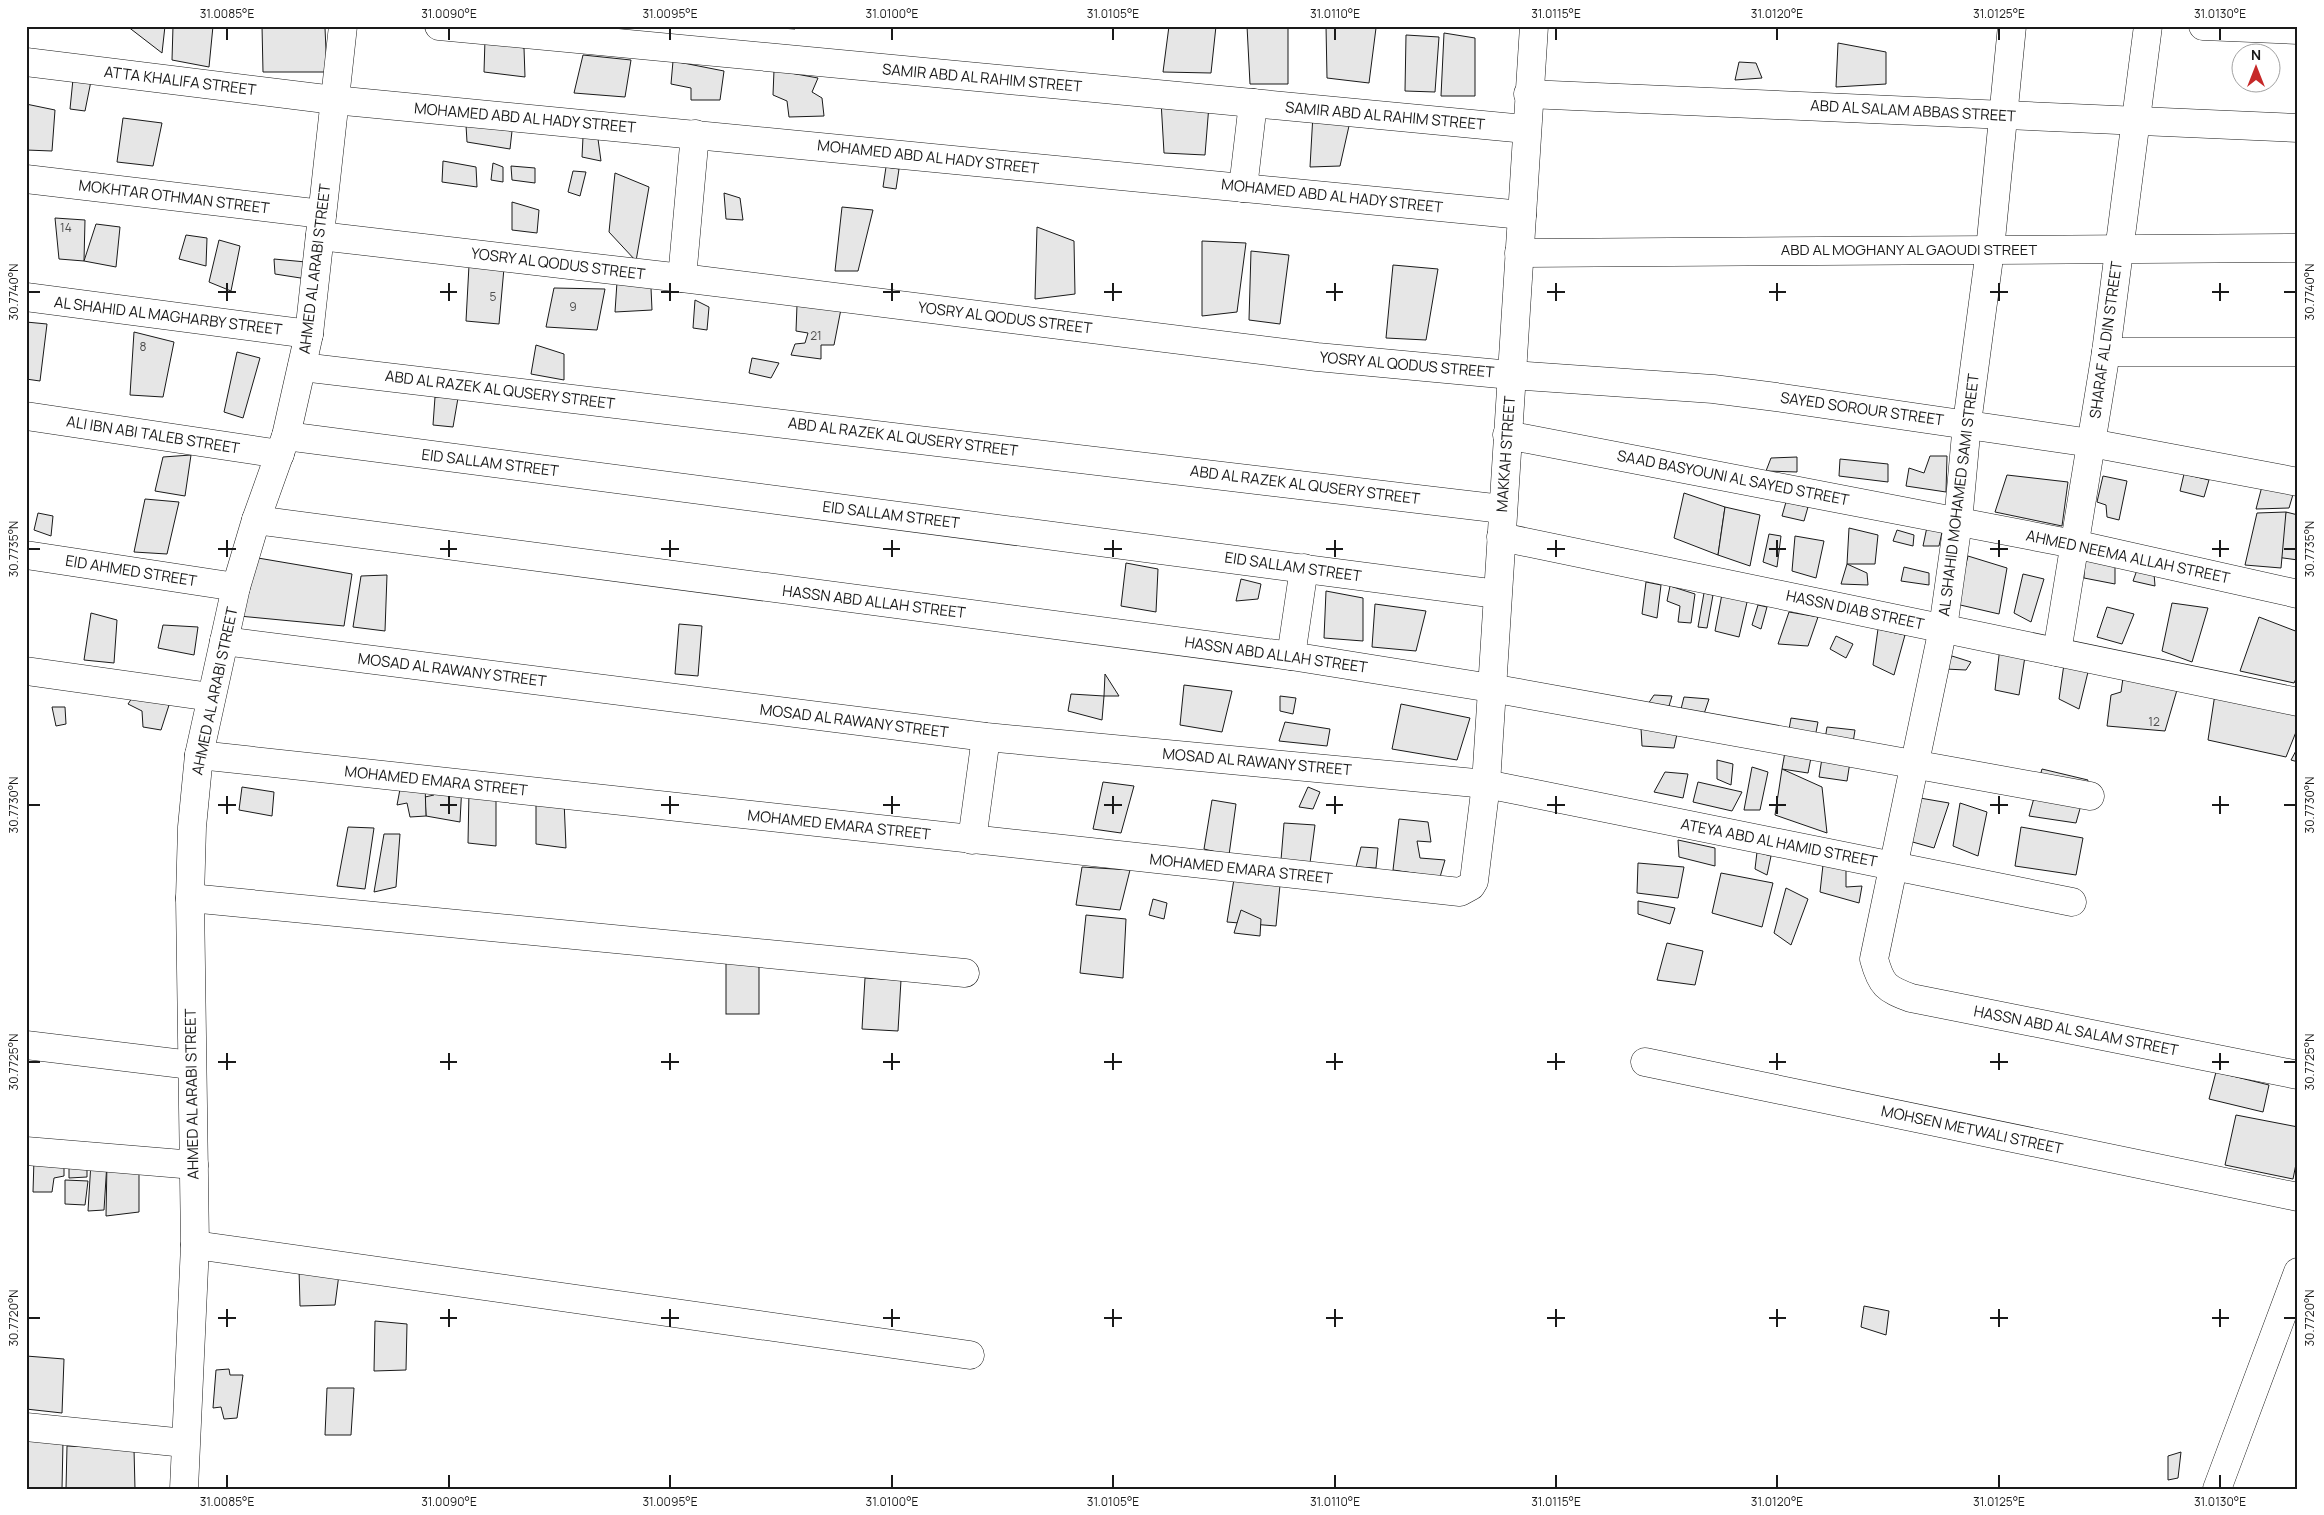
<svg xmlns="http://www.w3.org/2000/svg" width="2324" height="1515" font-family="Manrope,sans-serif">
  <style>
    .building { fill: #e6e6e6; stroke: #1a1a1a }
    .lines { fill: none; stroke-linecap: round; stroke-linejoin: round }
    .minor-casing { stroke: #1a1a1a; stroke-width: 29 }
    .minor { stroke: #fff; stroke-width: 28 }
    .ticks { fill: none; stroke: #1a1a1a; stroke-width: 2 }
    .labels { text-anchor: middle; stroke-width: 4; stroke-linejoin: round; paint-order: stroke }
    .number-label { font-size: 12px; fill: #4d4d4d }
    .street-label { font-size: 15px; fill: #1a1a1a; stroke: #fff }
    .neatline { fill: none; stroke: #1a1a1a; stroke-width: 2 }
    .ticks-label { font-size: 12px; text-anchor: middle; fill: #1a1a1a }
  </style>
  <rect width="100%" height="100%" fill="#fff"/>
  <!-- building -->
  <g class="building">
    <polygon points="165,26 162,53 127,26"/>
    <polygon points="173,26 213,26 209,67 172,60"/>
    <polygon points="262,26 325,28 327,72 263,72"/>
    <polygon points="754,26 795,26 795,29"/>
    <polygon points="1169,26 1216,26 1211,73 1163,72"/>
    <polygon points="1247,26 1288,26 1288,84 1250,84"/>
    <polygon points="1326,26 1376,28 1369,83 1327,78"/>
    <polygon points="1444,33 1475,38 1475,96 1441,96"/>
    <polygon points="1406,35 1439,37 1435,92 1405,91"/>
    <polygon points="485,39 524,48 525,77 484,72"/>
    <polygon points="1838,43 1886,52 1886,84 1836,87"/>
    <polygon points="583,55 631,60 625,97 574,93"/>
    <polygon points="673,61 724,71 720,100 691,100 691,88 671,84"/>
    <polygon points="1739,62 1756,63 1762,78 1735,80"/>
    <polygon points="774,70 818,78 812,92 822,98 824,116 789,117 787,101 773,95"/>
    <polygon points="73,79 91,81 85,111 70,109"/>
    <polygon points="1161,101 1209,105 1205,155 1164,153"/>
    <polygon points="26,104 55,110 52,151 26,150"/>
    <polygon points="1313,114 1351,117 1340,166 1310,167"/>
    <polygon points="123,118 162,123 153,166 117,162"/>
    <polygon points="466,125 512,131 510,149 467,142"/>
    <polygon points="583,137 598,139 601,161 582,157"/>
    <polygon points="443,161 476,167 477,187 442,182"/>
    <polygon points="493,163 503,167 503,182 491,180"/>
    <polygon points="511,166 535,168 535,183 512,180"/>
    <polygon points="886,167 899,169 896,189 883,187"/>
    <polygon points="573,171 586,172 580,196 568,192"/>
    <polygon points="615,173 649,187 636,261 609,232"/>
    <polygon points="724,193 740,198 743,220 726,219"/>
    <polygon points="512,202 539,210 537,233 512,230"/>
    <polygon points="842,207 873,210 858,271 835,271"/>
    <polygon points="55,218 85,220 84,261 59,259"/>
    <polygon points="96,224 120,227 116,267 84,261"/>
    <polygon points="1037,227 1074,241 1075,294 1035,299"/>
    <polygon points="186,235 207,238 206,266 179,259"/>
    <polygon points="219,240 240,246 231,291 209,282"/>
    <polygon points="1202,241 1246,243 1237,312 1202,316"/>
    <polygon points="1251,251 1289,255 1280,324 1249,320"/>
    <polygon points="274,259 306,262 307,279 275,274"/>
    <polygon points="469,265 504,268 499,324 466,321"/>
    <polygon points="1393,265 1438,269 1426,340 1386,338"/>
    <polygon points="617,282 651,288 652,310 615,312"/>
    <polygon points="554,288 605,289 597,330 546,327"/>
    <polygon points="695,300 709,307 707,330 693,328"/>
    <polygon points="797,305 841,309 834,345 821,345 821,359 791,355 795,344 805,343 808,333 796,331"/>
    <polygon points="26,322 47,324 40,381 26,379"/>
    <polygon points="134,332 174,342 163,397 130,395"/>
    <polygon points="536,345 564,354 564,380 531,374"/>
    <polygon points="237,352 260,358 243,418 224,412"/>
    <polygon points="752,358 779,363 771,378 749,373"/>
    <polygon points="435,397 458,398 453,427 433,425"/>
    <polygon points="191,455 185,496 155,491 163,457"/>
    <polygon points="1930,456 1947,456 1946,492 1906,486 1909,468 1924,473"/>
    <polygon points="1797,457 1797,472 1766,471 1771,458"/>
    <polygon points="1840,459 1888,464 1888,482 1839,476"/>
    <polygon points="2184,474 2209,480 2204,497 2180,491"/>
    <polygon points="2007,475 2068,482 2062,526 1995,512"/>
    <polygon points="2265,475 2297,481 2289,508 2256,509"/>
    <polygon points="2103,476 2127,481 2119,520 2107,517 2106,505 2097,502"/>
    <polygon points="1684,493 1725,507 1718,555 1674,538"/>
    <polygon points="145,499 179,502 167,554 134,552"/>
    <polygon points="1786,502 1808,507 1804,521 1782,516"/>
    <polygon points="1725,507 1760,515 1750,566 1718,555"/>
    <polygon points="2286,512 2298,515 2298,560 2276,557"/>
    <polygon points="2286,512 2281,568 2245,565 2257,513"/>
    <polygon points="38,513 53,516 51,536 34,530"/>
    <polygon points="1927,527 1942,532 1939,546 1923,546"/>
    <polygon points="1849,528 1878,535 1875,564 1847,564"/>
    <polygon points="1897,530 1914,535 1913,546 1893,541"/>
    <polygon points="1769,534 1781,536 1777,567 1763,562"/>
    <polygon points="1795,536 1824,541 1816,578 1792,571"/>
    <polygon points="1968,556 2007,568 1999,614 1956,604"/>
    <polygon points="2084,556 2115,565 2115,584 2084,578"/>
    <polygon points="258,558 352,574 344,626 239,616"/>
    <polygon points="1126,563 1158,569 1156,612 1121,606"/>
    <polygon points="1847,564 1867,573 1868,585 1841,584"/>
    <polygon points="1904,567 1929,573 1929,585 1901,581"/>
    <polygon points="2137,570 2154,573 2155,586 2133,581"/>
    <polygon points="2023,574 2044,579 2031,622 2014,613"/>
    <polygon points="387,575 385,631 353,627 361,576"/>
    <polygon points="1241,579 1261,584 1258,599 1236,601"/>
    <polygon points="1646,582 1661,585 1657,618 1642,614"/>
    <polygon points="1670,586 1695,594 1691,623 1678,622 1680,606 1667,601"/>
    <polygon points="1326,591 1363,598 1363,641 1324,638"/>
    <polygon points="1704,593 1713,595 1707,628 1698,627"/>
    <polygon points="1722,594 1748,598 1739,637 1715,631"/>
    <polygon points="2172,603 2208,608 2192,662 2162,651"/>
    <polygon points="1375,604 1426,611 1416,651 1372,647"/>
    <polygon points="1758,605 1767,607 1761,629 1752,625"/>
    <polygon points="2107,607 2134,614 2122,644 2097,637"/>
    <polygon points="1789,612 1818,617 1808,646 1778,644"/>
    <polygon points="91,613 117,620 114,663 84,660"/>
    <polygon points="2259,617 2298,632 2298,675 2294,683 2240,671"/>
    <polygon points="679,624 702,626 698,676 675,674"/>
    <polygon points="163,625 198,627 194,655 158,648"/>
    <polygon points="1878,629 1905,635 1894,675 1873,665"/>
    <polygon points="1836,636 1853,644 1846,658 1830,649"/>
    <polygon points="2000,647 2026,650 2019,695 1995,690"/>
    <polygon points="1952,656 1971,662 1966,670 1945,669"/>
    <polygon points="2064,664 2088,672 2079,709 2059,699"/>
    <polygon points="1105,674 1119,696 1104,696"/>
    <polygon points="2123,678 2177,690 2165,731 2107,726 2111,695 2121,692"/>
    <polygon points="1184,685 1232,691 1222,732 1180,725"/>
    <polygon points="1071,694 1104,696 1102,720 1068,711"/>
    <polygon points="2215,694 2298,715 2298,727 2286,757 2208,740"/>
    <polygon points="134,695 170,702 161,730 143,727 142,711 128,704"/>
    <polygon points="1654,695 1672,696 1669,706 1648,704"/>
    <polygon points="1280,696 1296,698 1293,714 1280,711"/>
    <polygon points="1684,697 1709,699 1704,714 1681,709"/>
    <polygon points="1401,704 1470,718 1457,760 1392,749"/>
    <polygon points="52,707 65,707 66,724 56,726"/>
    <polygon points="1791,718 1818,722 1808,773 1782,769"/>
    <polygon points="1285,722 1330,729 1327,746 1279,741"/>
    <polygon points="1827,727 1855,730 1847,781 1819,777"/>
    <polygon points="1641,728 1677,734 1674,748 1642,746"/>
    <polygon points="2298,747 2298,762 2291,760"/>
    <polygon points="1717,760 1733,764 1731,785 1717,779"/>
    <polygon points="1752,767 1768,772 1760,810 1744,810"/>
    <polygon points="1782,769 1822,787 1827,833 1775,815"/>
    <polygon points="2042,769 2088,780 2076,823 2029,816"/>
    <polygon points="1665,772 1688,774 1683,798 1654,792"/>
    <polygon points="434,781 462,784 460,822 426,816 425,797 434,795"/>
    <polygon points="1103,782 1134,786 1121,833 1093,829"/>
    <polygon points="1698,782 1742,792 1732,811 1693,802"/>
    <polygon points="401,784 425,784 426,816 410,817 407,803 397,805"/>
    <polygon points="242,787 274,792 272,816 239,810"/>
    <polygon points="1308,787 1320,792 1313,809 1299,807"/>
    <polygon points="469,790 496,792 496,846 468,843"/>
    <polygon points="536,796 564,800 566,848 536,844"/>
    <polygon points="1920,798 1949,803 1934,848 1909,841"/>
    <polygon points="1212,800 1236,804 1229,855 1204,849"/>
    <polygon points="1960,803 1987,812 1978,856 1953,846"/>
    <polygon points="1399,819 1428,822 1431,842 1417,841 1420,858 1445,860 1440,877 1393,870"/>
    <polygon points="1284,823 1315,825 1310,863 1281,860"/>
    <polygon points="348,827 374,828 365,889 337,886"/>
    <polygon points="2021,827 2083,838 2076,875 2015,866"/>
    <polygon points="384,834 400,834 396,887 374,892"/>
    <polygon points="1678,840 1715,848 1715,866 1679,857"/>
    <polygon points="1361,847 1378,848 1376,868 1356,867"/>
    <polygon points="1757,852 1771,856 1767,875 1755,869"/>
    <polygon points="1638,863 1684,867 1678,898 1637,893"/>
    <polygon points="1823,865 1846,868 1846,887 1862,886 1859,903 1820,892"/>
    <polygon points="1082,867 1130,870 1120,910 1076,905"/>
    <polygon points="1721,873 1773,883 1762,927 1712,913"/>
    <polygon points="1234,879 1280,885 1276,926 1227,922"/>
    <polygon points="1786,888 1808,899 1791,945 1774,933"/>
    <polygon points="1153,899 1167,903 1164,919 1149,915"/>
    <polygon points="1638,901 1675,908 1670,924 1638,914"/>
    <polygon points="1241,910 1261,919 1260,936 1234,933"/>
    <polygon points="1086,915 1126,919 1123,978 1080,973"/>
    <polygon points="1667,943 1703,951 1695,985 1657,980"/>
    <rect x="726" y="963" width="33" height="51"/>
    <polygon points="865,978 901,980 898,1031 862,1029"/>
    <polygon points="2216,1072 2269,1085 2263,1112 2209,1099"/>
    <polygon points="2236,1115 2298,1127 2298,1154 2293,1179 2225,1165"/>
    <polygon points="34,1159 64,1161 64,1176 54,1178 52,1192 33,1192"/>
    <polygon points="69,1159 87,1160 87,1177 69,1178"/>
    <polygon points="91,1162 107,1162 104,1210 88,1211"/>
    <polygon points="107,1162 139,1164 139,1212 106,1216"/>
    <polygon points="65,1180 88,1181 85,1205 65,1204"/>
    <polygon points="341,1259 335,1305 300,1306 299,1268"/>
    <polygon points="1864,1306 1889,1311 1886,1335 1861,1327"/>
    <polygon points="375,1321 407,1324 406,1370 374,1371"/>
    <polygon points="26,1356 64,1359 62,1413 26,1409"/>
    <polygon points="229,1369 230,1375 243,1375 237,1418 224,1419 221,1407 213,1408 216,1370"/>
    <polygon points="327,1388 354,1388 351,1435 325,1435"/>
    <polygon points="26,1440 63,1441 62,1489 26,1489"/>
    <polygon points="67,1446 134,1449 135,1489 66,1489"/>
    <polygon points="2181,1452 2178,1478 2168,1480 2168,1456"/>
  </g>
  <g class="lines">
    <defs>
      <g id="minor">
        <polyline points="439,26 1526,129"/>
        <path d="M2012,26L1990,250L1967,423L1958,522L1943,628L1874,959C1881,985 1886,989 1911,998L2298,1075"/>
        <polyline points="2203,26 2298,30"/>
        <polyline points="26,62 334,100 1522,215"/>
        <polyline points="1528,94 2298,128"/>
        <polyline points="26,179 322,214"/>
        <polyline points="1243,188 1253,103"/>
        <polyline points="320,236 682,278 1317,357 1511,375 1713,389 1776,397 2091,443 2298,482"/>
        <polyline points="1519,253 2298,248"/>
        <polyline points="682,278 695,134"/>
        <polyline points="26,297 309,334"/>
        <polyline points="2106,352 2298,352"/>
        <polyline points="302,367 1502,509"/>
        <polyline points="26,416 280,454"/>
        <polyline points="1507,435 2074,544 2298,594"/>
        <polyline points="286,436 1497,594"/>
        <polyline points="256,520 1291,656 1491,688 2090,796"/>
        <polyline points="1501,537 2298,702"/>
        <polyline points="26,555 236,587"/>
        <polyline points="224,641 986,737 1486,784 2072,902"/>
        <polyline points="2057,652 2106,352 2148,26"/>
        <polyline points="1291,656 1304,568"/>
        <polyline points="26,671 211,697"/>
        <polyline points="199,755 1460,892 1471,886 1474,881 1486,784 1534,26"/>
        <polyline points="972,840 986,737"/>
        <polyline points="190,898 965,973"/>
        <polyline points="26,1045 191,1065"/>
        <polyline points="1645,1062 2298,1197"/>
        <polyline points="26,1151 194,1165"/>
        <polyline points="195,1245 970,1355"/>
        <polyline points="26,1427 185,1443"/>
        <polyline points="184,1489 195,1245 190,898 192,827 199,755 236,587 256,520 286,436 309,334 343,26"/>
        <polyline points="2217,1489 2298,1272"/>
      </g>
    </defs>
    <!-- minor casing -->
    <use href="#minor" class="minor-casing"/>
    <!-- minor -->
    <use href="#minor" class="minor"/>
  </g>
  <!-- ticks -->
  <path class="ticks" d="M227,28V40M449,28V40M670,28V40M892,28V40M1113,28V40M1335,28V40M1556,28V40M1777,28V40M1999,28V40M2220,28V40M227,283V301M449,283V301M670,283V301M892,283V301M1113,283V301M1335,283V301M1556,283V301M1777,283V301M1999,283V301M2220,283V301M28,292H40M218,292H236M440,292H457M661,292H679M883,292H900M1104,292H1122M1326,292H1343M1547,292H1565M1769,292H1786M1990,292H2008M2212,292H2229M2284,292H2296M227,540V557M449,540V557M670,540V557M892,540V557M1113,540V557M1335,540V557M1556,540V557M1777,540V557M1999,540V557M2220,540V557M28,549H40M218,549H236M440,549H457M661,549H679M883,549H900M1104,549H1122M1326,549H1343M1547,549H1565M1769,549H1786M1990,549H2008M2212,549H2229M2284,549H2296M227,796V814M449,796V814M670,796V814M892,796V814M1113,796V814M1335,796V814M1556,796V814M1777,796V814M1999,796V814M2220,796V814M28,805H40M218,805H236M440,805H457M661,805H679M883,805H900M1104,805H1122M1326,805H1343M1547,805H1565M1769,805H1786M1990,805H2008M2212,805H2229M2284,805H2296M227,1053V1070M449,1053V1070M670,1053V1070M892,1053V1070M1113,1053V1070M1335,1053V1070M1556,1053V1070M1777,1053V1070M1999,1053V1070M2220,1053V1070M28,1062H40M218,1062H236M440,1062H457M661,1062H679M883,1062H900M1104,1062H1122M1326,1062H1343M1547,1062H1565M1769,1062H1786M1990,1062H2008M2212,1062H2229M2284,1062H2296M227,1309V1327M449,1309V1327M670,1309V1327M892,1309V1327M1113,1309V1327M1335,1309V1327M1556,1309V1327M1777,1309V1327M1999,1309V1327M2220,1309V1327M28,1318H40M218,1318H236M440,1318H457M661,1318H679M883,1318H900M1104,1318H1122M1326,1318H1343M1547,1318H1565M1769,1318H1786M1990,1318H2008M2212,1318H2229M2284,1318H2296M227,1475V1488M449,1475V1488M670,1475V1488M892,1475V1488M1113,1475V1488M1335,1475V1488M1556,1475V1488M1777,1475V1488M1999,1475V1488M2220,1475V1488"/>
  <g class="labels">
    <!-- number labels -->
    <g class="number-label">
      <text x="66" y="232">14</text>
      <text x="493" y="301">5</text>
      <text x="573" y="311">9</text>
      <text x="816" y="340">21</text>
      <text x="143" y="351">8</text>
      <text x="2154" y="726">12</text>
    </g>
    <!-- street labels -->
    <g class="street-label">
      <text transform="translate(982 78) rotate(5)" y="5">SAMIR ABD AL RAHIM STREET</text>
      <text transform="translate(180 81) rotate(7)" y="5">ATTA KHALIFA STREET</text>
      <text transform="translate(1913 111) rotate(3)" y="5">ABD AL SALAM ABBAS STREET</text>
      <text transform="translate(1385 116) rotate(5)" y="5">SAMIR ABD AL RAHIM STREET</text>
      <text transform="translate(525 118) rotate(5)" y="5">MOHAMED ABD AL HADY STREET</text>
      <text transform="translate(928 157) rotate(6)" y="5">MOHAMED ABD AL HADY STREET</text>
      <text transform="translate(1332 196) rotate(6)" y="5">MOHAMED ABD AL HADY STREET</text>
      <text transform="translate(174 197) rotate(7)" y="5">MOKHTAR OTHMAN STREET</text>
      <text x="1909" y="255">ABD AL MOGHANY AL GAOUDI STREET</text>
      <text transform="translate(558 264) rotate(7)" y="5">YOSRY AL QODUS STREET</text>
      <text transform="translate(315 269) rotate(-83)" y="5">AHMED AL ARABI STREET</text>
      <text transform="translate(168 316) rotate(7)" y="5">AL SHAHID AL MAGHARBY STREET</text>
      <text transform="translate(1005 318) rotate(7)" y="5">YOSRY AL QODUS STREET</text>
      <text transform="translate(2106 340) rotate(-82)" y="5">SHARAF AL DIN STREET</text>
      <text transform="translate(1407 365) rotate(5)" y="5">YOSRY AL QODUS STREET</text>
      <text transform="translate(500 390) rotate(7)" y="5">ABD AL RAZEK AL QUSERY STREET</text>
      <text transform="translate(1862 409) rotate(8)" y="5">SAYED SOROUR STREET</text>
      <text transform="translate(153 435) rotate(9)" y="5">ALI IBN ABI TALEB STREET</text>
      <text transform="translate(903 437) rotate(7)" y="5">ABD AL RAZEK AL QUSERY STREET</text>
      <text transform="translate(1506 454) rotate(-86)" y="5">MAKKAH STREET</text>
      <text transform="translate(490 463) rotate(7)" y="5">EID SALLAM STREET</text>
      <text transform="translate(1733 478) rotate(11)" y="5">SAAD BASYOUNI AL SAYED STREET</text>
      <text transform="translate(1305 485) rotate(7)" y="5">ABD AL RAZEK AL QUSERY STREET</text>
      <text transform="translate(1959 495) rotate(-83)" y="5">AL SHAHID MOHAMED SAMI STREET</text>
      <text transform="translate(891 515) rotate(7)" y="5">EID SALLAM STREET</text>
      <text transform="translate(2128 557) rotate(12)" y="5">AHMED NEEMA ALLAH STREET</text>
      <text transform="translate(1293 567) rotate(8)" y="5">EID SALLAM STREET</text>
      <text transform="translate(131 571) rotate(9)" y="5">EID AHMED STREET</text>
      <text transform="translate(874 602) rotate(7)" y="5">HASSN ABD ALLAH STREET</text>
      <text transform="translate(1855 610) rotate(12)" y="5">HASSN DIAB STREET</text>
      <text transform="translate(1276 655) rotate(8)" y="5">HASSN ABD ALLAH STREET</text>
      <text transform="translate(452 670) rotate(7)" y="5">MOSAD AL RAWANY STREET</text>
      <text transform="translate(215 691) rotate(-78)" y="5">AHMED AL ARABI STREET</text>
      <text transform="translate(854 721) rotate(7)" y="5">MOSAD AL RAWANY STREET</text>
      <text transform="translate(1257 762) rotate(5)" y="5">MOSAD AL RAWANY STREET</text>
      <text transform="translate(436 781) rotate(6)" y="5">MOHAMED EMARA STREET</text>
      <text transform="translate(839 825) rotate(6)" y="5">MOHAMED EMARA STREET</text>
      <text transform="translate(1779 843) rotate(11)" y="5">ATEYA ABD AL HAMID STREET</text>
      <text transform="translate(1241 869) rotate(6)" y="5">MOHAMED EMARA STREET</text>
      <text transform="translate(2076 1031) rotate(11)" y="5">HASSN ABD AL SALAM STREET</text>
      <text transform="translate(192 1094) rotate(-91)" y="5">AHMED AL ARABI STREET</text>
      <text transform="translate(1972 1130) rotate(12)" y="5">MOHSEN METWALI STREET</text>
    </g>
  </g>
  <!-- border -->
  <rect width="2324" height="1515" fill="none" stroke="#ffffff" stroke-width="55"/>
  <!-- north arrow -->
  <g transform="translate(2256 68)"><circle r="24" fill="#ffffff" stroke="#a3a3a3"/>
  <path d="M0-4L9 19L0 12L-9 19Z" fill="#c62828"/>
  <text y="-8" font-size="14" font-weight="bold" text-anchor="middle" fill="#1a1a1a">N</text>
  </g>
  <rect x="28" y="28" width="2268" height="1460" class="neatline"/>
  <g class="ticks-label">
    <text x="227" y="18">31.0085°E</text>
    <text x="449" y="18">31.0090°E</text>
    <text x="670" y="18">31.0095°E</text>
    <text x="892" y="18">31.0100°E</text>
    <text x="1113" y="18">31.0105°E</text>
    <text x="1335" y="18">31.0110°E</text>
    <text x="1556" y="18">31.0115°E</text>
    <text x="1777" y="18">31.0120°E</text>
    <text x="1999" y="18">31.0125°E</text>
    <text x="2220" y="18">31.0130°E</text>
    <text transform="translate(14 292) rotate(-90)" y="4">30.7740°N</text>
    <text transform="translate(2310 292) rotate(-90)" y="4">30.7740°N</text>
    <text transform="translate(14 549) rotate(-90)" y="4">30.7735°N</text>
    <text transform="translate(2310 549) rotate(-90)" y="4">30.7735°N</text>
    <text transform="translate(14 805) rotate(-90)" y="4">30.7730°N</text>
    <text transform="translate(2310 805) rotate(-90)" y="4">30.7730°N</text>
    <text transform="translate(14 1062) rotate(-90)" y="4">30.7725°N</text>
    <text transform="translate(2310 1062) rotate(-90)" y="4">30.7725°N</text>
    <text transform="translate(14 1318) rotate(-90)" y="4">30.7720°N</text>
    <text transform="translate(2310 1318) rotate(-90)" y="4">30.7720°N</text>
    <text x="227" y="1506">31.0085°E</text>
    <text x="449" y="1506">31.0090°E</text>
    <text x="670" y="1506">31.0095°E</text>
    <text x="892" y="1506">31.0100°E</text>
    <text x="1113" y="1506">31.0105°E</text>
    <text x="1335" y="1506">31.0110°E</text>
    <text x="1556" y="1506">31.0115°E</text>
    <text x="1777" y="1506">31.0120°E</text>
    <text x="1999" y="1506">31.0125°E</text>
    <text x="2220" y="1506">31.0130°E</text>
  </g>
</svg>
